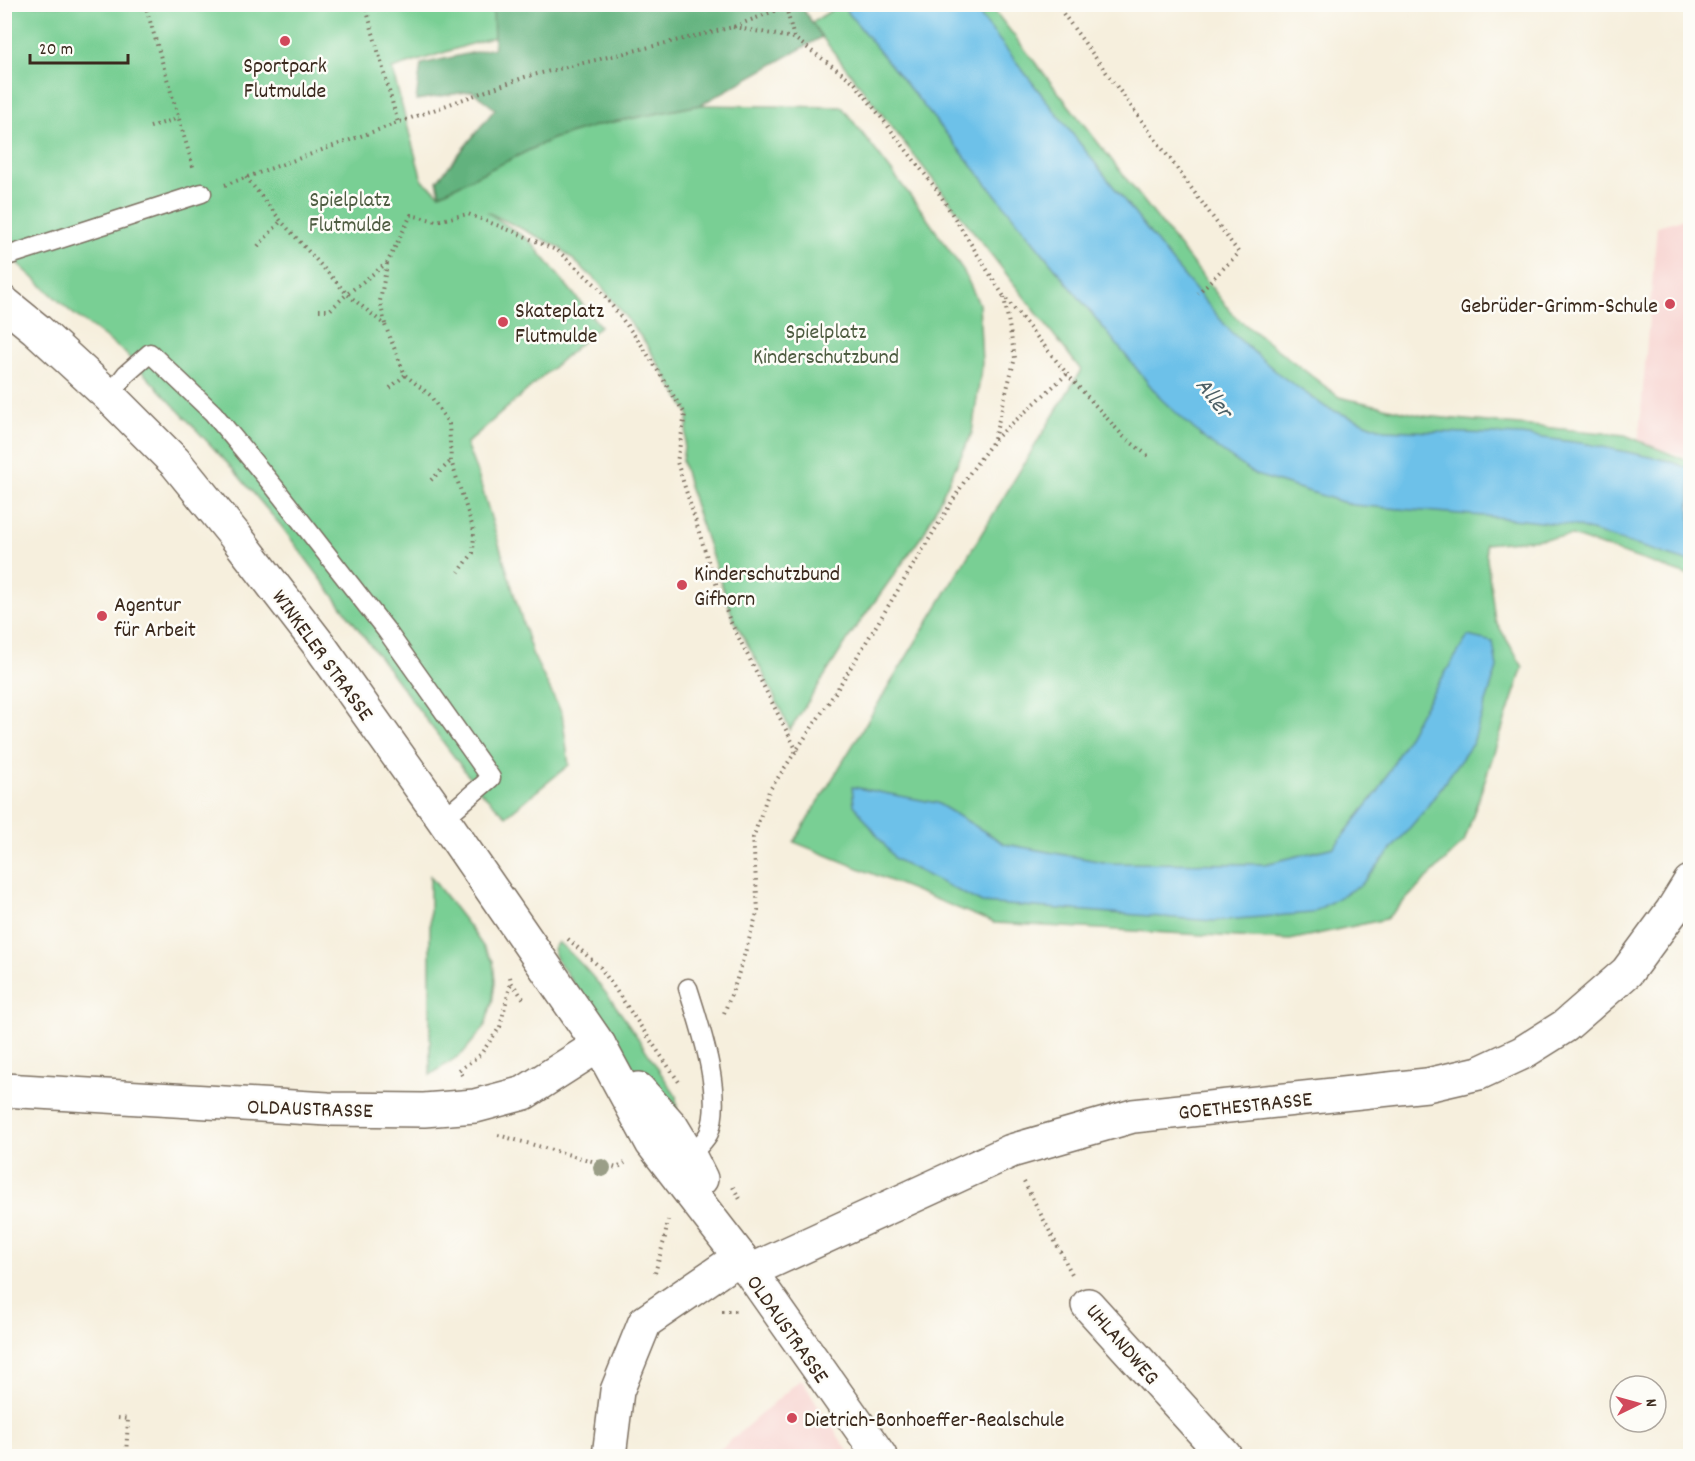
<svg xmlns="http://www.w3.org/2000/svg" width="1695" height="1461" font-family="Dekko,sans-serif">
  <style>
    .built { fill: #f7d0cd }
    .green { fill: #79cf94; stroke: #5a7c59; stroke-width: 1.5 }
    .forest { fill: #62b27e; stroke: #4e6e4e; stroke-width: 1.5 }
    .water { fill: #6dc1e9; stroke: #547684; stroke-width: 1.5 }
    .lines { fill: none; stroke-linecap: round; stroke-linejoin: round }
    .service-casing { stroke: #7c6f61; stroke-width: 21 }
    .minor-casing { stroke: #7c6f61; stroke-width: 36 }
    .tertiary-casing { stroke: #7c6f61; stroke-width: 36 }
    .path { stroke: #7c6f61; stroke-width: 4; stroke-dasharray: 1.5 4.5; stroke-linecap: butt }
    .service { stroke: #fff; stroke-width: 18 }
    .minor { stroke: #fff; stroke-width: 33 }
    .tertiary { stroke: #fff; stroke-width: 33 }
    .tree { fill: #9a9e87 }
    .poi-dot { fill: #d1495b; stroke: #fdfcf7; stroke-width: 2 }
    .labels { text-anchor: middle; stroke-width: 5; stroke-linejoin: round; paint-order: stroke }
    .poi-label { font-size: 22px; fill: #3b2a1e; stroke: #fdfcf7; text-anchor: start }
    .park-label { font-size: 22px; fill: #4e5c41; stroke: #fdfcf7 }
    .street-label { font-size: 22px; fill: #3b2a1e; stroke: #fdfcf7 }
    .water-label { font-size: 24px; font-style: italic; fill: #4c5f65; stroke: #fdfcf7 }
  </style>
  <rect width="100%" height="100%" fill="#fdfcf7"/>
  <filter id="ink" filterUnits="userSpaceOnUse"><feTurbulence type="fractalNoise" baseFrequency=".0167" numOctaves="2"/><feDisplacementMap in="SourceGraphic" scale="12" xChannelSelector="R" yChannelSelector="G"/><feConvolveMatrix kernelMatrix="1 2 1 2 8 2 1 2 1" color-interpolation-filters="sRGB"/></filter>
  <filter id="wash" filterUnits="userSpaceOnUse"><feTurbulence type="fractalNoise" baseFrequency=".008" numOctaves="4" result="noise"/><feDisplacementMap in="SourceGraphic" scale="24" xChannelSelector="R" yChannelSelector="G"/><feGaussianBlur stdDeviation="1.35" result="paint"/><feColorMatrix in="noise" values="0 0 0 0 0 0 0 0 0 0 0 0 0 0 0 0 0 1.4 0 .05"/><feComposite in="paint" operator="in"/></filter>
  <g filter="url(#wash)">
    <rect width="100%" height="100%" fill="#f6efdd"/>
    <!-- built -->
    <g class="built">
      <polygon points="1690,217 1690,459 1670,451 1638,446 1657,226"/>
      <polygon points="801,1379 851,1456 713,1456"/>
    </g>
    <!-- green -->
    <g class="green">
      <polygon points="4,5 606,5 487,39 392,69 422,180 440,194 552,139 598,125 700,105 842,107 919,207 963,270 979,304 982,363 972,433 924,533 850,636 790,730 761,669 733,618 694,503 682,461 689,414 645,342 599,283 559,247 487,212 530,241 600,326 466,444 478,475 532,653 562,714 569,765 506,816 479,790 282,527 231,467 124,352 71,312 5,252"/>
      <polygon points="828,5 990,5 1234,316 1339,397 1424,416 1625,435 1690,462 1690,576 1572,536 1485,544 1495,620 1523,667 1464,842 1386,919 1290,940 994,923 794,842 1081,370 811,23 832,10"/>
      <polygon points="430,876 471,929 493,961 495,982 492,1003 484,1028 463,1053 430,1075"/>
      <path d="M558,942C606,982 641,1044 676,1096L677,1109H661L557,960L553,949Z"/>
    </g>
    <!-- forest -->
    <polygon class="forest" points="493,5 800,5 822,37 700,105 598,125 552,139 440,194 437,181 495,109 472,91 416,100 421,64 494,48"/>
    <!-- water -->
    <g class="water">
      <polygon points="842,5 972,5 1173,263 1231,332 1280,375 1327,408 1384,430 1521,435 1588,444 1670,461 1690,469 1690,562 1575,526 1495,517 1352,505 1256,475 1207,441 1161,399"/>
      <polygon points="1468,636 1493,642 1497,668 1473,743 1424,811 1362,884 1312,913 1213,921 982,903 895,859 854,805 852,787 937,803 1005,844 1109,863 1265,864 1334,847 1379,790 1421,712"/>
    </g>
  </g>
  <g filter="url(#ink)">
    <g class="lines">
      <defs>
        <g id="service">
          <polyline points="4,257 202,193"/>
          <polyline points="109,396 126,374 150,353 213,413 275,488 386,630 491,778 443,819"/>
          <path d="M684,1160C691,1154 705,1141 709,1133C724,1095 700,1026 688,988"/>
        </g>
        <g id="minor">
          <polyline points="4,1090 328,1109 424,1110 475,1106 524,1093 599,1045"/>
          <polyline points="750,1271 1011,1151 1133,1116 1427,1085 1479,1073 1522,1053 1565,1026 1627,972 1672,911 1690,882"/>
          <polyline points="1088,1305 1225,1456"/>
          <polyline points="609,1456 617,1391 645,1322 740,1257"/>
        </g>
        <g id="tertiary">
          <polyline points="4,303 36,329 109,396 175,462 236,537 320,646 443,819 599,1045 652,1143 740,1257 880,1456"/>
          <polyline points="638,1089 672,1127 689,1155 701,1179"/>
        </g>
      </defs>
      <!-- service casing -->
      <use href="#service" class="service-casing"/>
      <!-- minor casing -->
      <use href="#minor" class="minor-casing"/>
      <!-- tertiary casing -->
      <use href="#tertiary" class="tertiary-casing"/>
      <!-- path -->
      <g class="path">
        <polyline points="145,4 194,170"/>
        <polyline points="365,4 398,123"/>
        <polyline points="1056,4 1239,253 1198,293"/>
        <polyline points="786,7 794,38"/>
        <polyline points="733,27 794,38 854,82 937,190 1003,295 1067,374 1124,437 1151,458"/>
        <polyline points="150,127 179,118"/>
        <polyline points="246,177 281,221 347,294 385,325 405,375 430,395 449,424 451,461 474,531 473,553 459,572"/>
        <polyline points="225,185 525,77 733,27 792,4"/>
        <polyline points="258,246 281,221"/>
        <polyline points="319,310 330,310 347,294 387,263 411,215 436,221 468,214 517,233 558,251 597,286 641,344 685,414 677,462 711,570 730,621 797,751"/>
        <polyline points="385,324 380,301 387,264"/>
        <polyline points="390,388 405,375"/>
        <polyline points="994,439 1015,358 1004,297"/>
        <polyline points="431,480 451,461"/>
        <polyline points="568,939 600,967 679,1082"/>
        <polyline points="510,977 511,982 525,1001"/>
        <polyline points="724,1013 736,982 758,910 753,838 769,791 835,693 969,474 994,440 1067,374"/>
        <polyline points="462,1075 459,1070 480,1055 500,1027 511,982"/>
        <polyline points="498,1135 617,1168 625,1163"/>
        <polyline points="1024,1182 1073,1276"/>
        <polyline points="733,1187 741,1201"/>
        <polyline points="655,1273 665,1237 668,1220"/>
        <polyline points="722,1311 738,1311"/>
        <polyline points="118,1418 128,1419 126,1456"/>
      </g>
      <!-- service -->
      <use href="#service" class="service"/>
      <!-- minor -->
      <use href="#minor" class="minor"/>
      <!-- tertiary -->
      <use href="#tertiary" class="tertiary"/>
    </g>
    <!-- trees -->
    <circle class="tree" cx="602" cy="1168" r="9"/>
  </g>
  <!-- markers -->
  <g class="poi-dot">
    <circle cx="285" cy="41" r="6"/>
    <circle cx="1670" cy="304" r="6"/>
    <circle cx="503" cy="322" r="6"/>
    <circle cx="682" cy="585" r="6"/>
    <circle cx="102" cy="616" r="6"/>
    <circle cx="792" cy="1418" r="6"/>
  </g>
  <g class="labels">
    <!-- poi labels -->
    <g class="poi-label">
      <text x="285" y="72" text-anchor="middle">Sportpark<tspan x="285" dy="25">Flutmulde</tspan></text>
      <text x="1658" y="312" text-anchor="end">Gebrüder-Grimm-Schule</text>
      <text x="515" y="317">Skateplatz<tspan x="515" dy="25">Flutmulde</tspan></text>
      <text x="694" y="580">Kinderschutzbund<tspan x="694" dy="25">Gifhorn</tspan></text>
      <text x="114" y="611">Agentur<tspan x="114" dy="25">für Arbeit</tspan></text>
      <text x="804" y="1426">Dietrich-Bonhoeffer-Realschule</text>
    </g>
    <!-- park labels -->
    <g class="park-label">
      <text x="350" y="206">Spielplatz<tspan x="350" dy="25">Flutmulde</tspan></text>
      <text x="826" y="338">Spielplatz<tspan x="826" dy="25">Kinderschutzbund</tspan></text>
    </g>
    <!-- street labels -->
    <g class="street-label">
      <text transform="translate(324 654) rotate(54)" y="8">WINKELER STRASSE</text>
      <text transform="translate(1245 1104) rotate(-6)" y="8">GOETHESTRASSE</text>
      <text transform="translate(310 1107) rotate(2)" y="8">OLDAUSTRASSE</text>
      <text transform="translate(789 1328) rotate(55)" y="8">OLDAUSTRASSE</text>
      <text transform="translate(1124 1343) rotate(49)" y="8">UHLANDWEG</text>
    </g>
    <!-- water labels -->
    <g class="water-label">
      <text transform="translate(1215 397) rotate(52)" y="8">Aller</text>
    </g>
  </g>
  <!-- margin -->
  <rect width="1695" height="1461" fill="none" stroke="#fdfcf7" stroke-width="24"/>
  <!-- north arrow -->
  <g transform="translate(1638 1404) rotate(85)"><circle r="28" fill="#fdfcf7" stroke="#afa8a0" stroke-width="1.5"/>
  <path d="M0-4.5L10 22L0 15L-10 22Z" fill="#d1495b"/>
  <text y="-9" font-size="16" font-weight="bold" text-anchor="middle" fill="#3b2a1e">N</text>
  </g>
  <!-- scale -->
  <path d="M30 54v9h98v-9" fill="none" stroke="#3b2a1e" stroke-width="3"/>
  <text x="39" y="54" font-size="18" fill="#3b2a1e" stroke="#fdfcf7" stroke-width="4.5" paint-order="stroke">20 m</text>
</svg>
